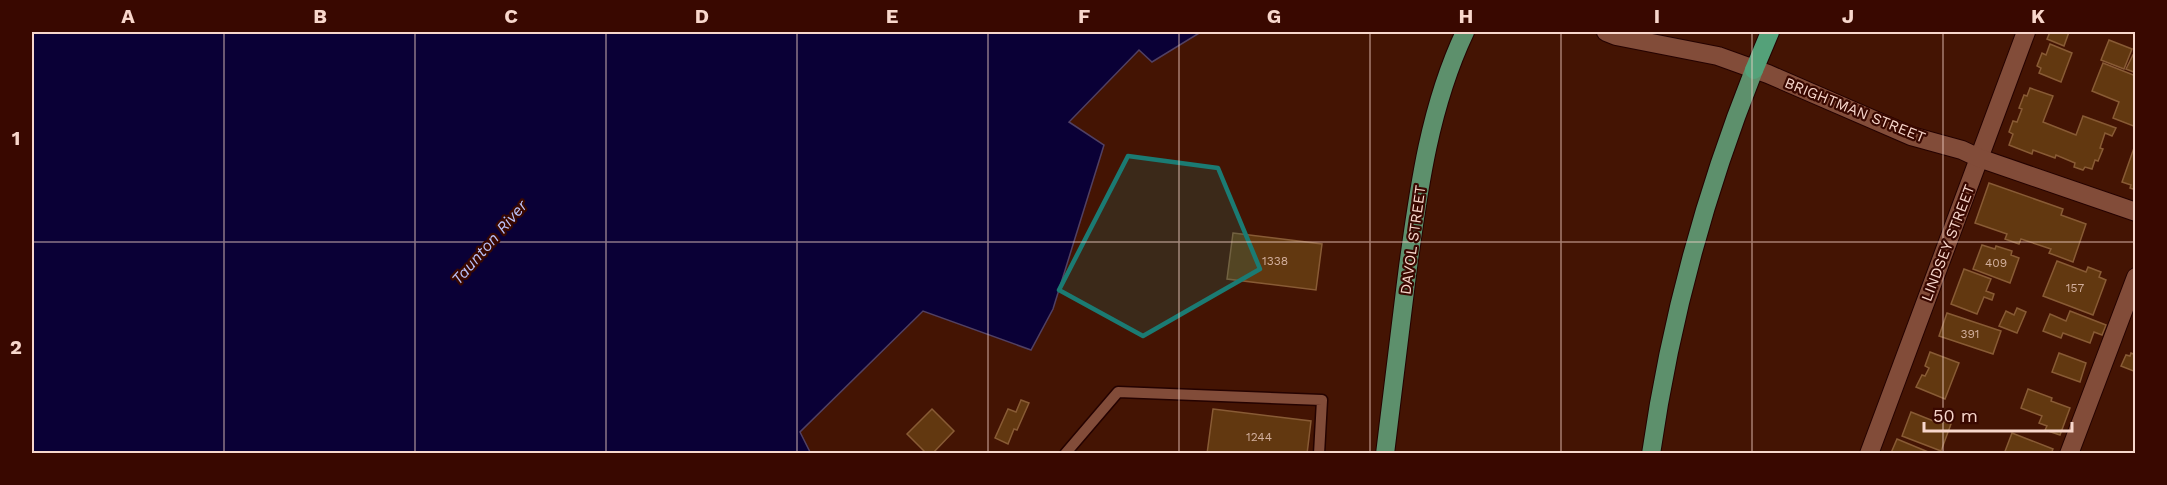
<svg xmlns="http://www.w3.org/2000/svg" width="2167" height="485" font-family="'Work Sans',sans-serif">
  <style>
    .water { fill: #0a0036; stroke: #514063; stroke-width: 1.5 }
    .building { fill: #623810; stroke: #885b35; stroke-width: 1.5 }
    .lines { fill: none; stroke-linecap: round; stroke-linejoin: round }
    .service-casing { stroke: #240200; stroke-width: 13 }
    .minor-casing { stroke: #240200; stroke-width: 20 }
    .secondary-casing { stroke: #240200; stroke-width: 20 }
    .trunk-casing { stroke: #240200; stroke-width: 20 }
    .motorway-casing { stroke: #240200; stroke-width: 20 }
    .service { stroke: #824c39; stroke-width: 10 }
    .minor { stroke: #824c39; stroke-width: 18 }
    .secondary { stroke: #824c39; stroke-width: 18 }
    .trunk { stroke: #5d906c; stroke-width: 18 }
    .motorway { stroke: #54a179; stroke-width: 18 }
    .marked { fill: #1b7b73; fill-opacity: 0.2; stroke: #1b7b73; stroke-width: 4.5; stroke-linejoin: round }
    .grid { fill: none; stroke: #f8d7cc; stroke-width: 1.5; stroke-opacity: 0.55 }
    .labels { text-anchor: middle; stroke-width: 4.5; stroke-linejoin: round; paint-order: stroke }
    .number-label { font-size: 12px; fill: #d2af9d }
    .street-label { font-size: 15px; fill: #f8d7cc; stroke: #390800 }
    .water-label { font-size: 16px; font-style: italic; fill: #bac1f8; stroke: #390800 }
    .neatline { fill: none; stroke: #f8d7cc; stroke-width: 2 }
    .grid-label { font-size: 20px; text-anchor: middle; font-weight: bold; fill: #f8d7cc }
  </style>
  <rect width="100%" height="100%" fill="#441403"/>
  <!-- water -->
  <polygon class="water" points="32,32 1201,32 1152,62 1139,50 1069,122 1104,145 1053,309 1031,350 923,311 800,432 811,454 32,453"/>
  <!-- building -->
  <g class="building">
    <polygon points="2050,32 2069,32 2064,46 2047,39"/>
    <polygon points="2109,40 2132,49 2124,69 2101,60"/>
    <polygon points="2050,44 2072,53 2061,82 2039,73 2041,68 2037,66 2042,53 2046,55"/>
    <polygon points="2133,55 2136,56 2136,73 2126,69"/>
    <polygon points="2103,63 2136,76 2136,127 2113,118 2119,102 2092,91"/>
    <polygon points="2030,88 2053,96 2043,122 2076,135 2083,116 2116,128 2112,136 2105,133 2100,148 2103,149 2098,161 2095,160 2092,169 2085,167 2083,170 2074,167 2075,163 2056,155 2055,158 2033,150 2032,154 2009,145 2013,134 2009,132 2013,121 2017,122 2022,109 2019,108 2024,95 2027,96"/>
    <polygon points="2135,145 2136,146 2136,190 2130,188 2131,185 2122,182"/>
    <polygon points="1989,183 2063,209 2061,215 2086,224 2073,262 2049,253 2051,249 2021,239 2019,244 2005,239 2007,234 1975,223"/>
    <polygon points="1233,233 1322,244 1316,290 1227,279"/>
    <polygon points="1982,245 1995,249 1996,246 2012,251 2011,255 2019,258 2010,283 1973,269"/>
    <polygon points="2057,261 2086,272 2088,267 2101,272 2099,277 2106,280 2093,315 2043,296"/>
    <polygon points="1964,269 1991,279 1986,291 1994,294 1992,300 1984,297 1977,314 1951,304"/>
    <polygon points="2017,308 2026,312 2017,333 1999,326 2006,311 2014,315"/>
    <polygon points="2070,311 2106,325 2102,335 2094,332 2090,343 2063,333 2061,338 2043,331 2050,314 2066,321"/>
    <polygon points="1947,313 2001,331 1993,354 1939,336"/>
    <polygon points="1930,352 1959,363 1945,399 1916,387 1922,375 1925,376 1929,368 1925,366"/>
    <polygon points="2059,353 2086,363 2080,382 2052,372"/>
    <polygon points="2131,353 2136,355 2136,372 2121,366 2126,355 2130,356"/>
    <polygon points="2028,389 2052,398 2051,401 2070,408 2060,435 2045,430 2047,426 2039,423 2042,416 2021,408"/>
    <polygon points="1021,400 1029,403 1017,430 1014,429 1008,444 995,438 1008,409 1016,412"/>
    <polygon points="932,409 954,431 932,454 927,454 907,434"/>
    <polygon points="1213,409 1311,421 1307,454 1207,454"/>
    <polygon points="1911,412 1936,422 1937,419 1951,424 1941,451 1902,436"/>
    <polygon points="2012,433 2053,449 2051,454 2004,454"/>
    <polygon points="1897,439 1933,454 1891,453"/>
  </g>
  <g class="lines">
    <defs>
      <polyline id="service" points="1065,454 1118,392 1322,400 1319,454"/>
      <g id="minor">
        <polyline points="1869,454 2026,32"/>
        <polyline points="2069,454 2136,277"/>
      </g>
      <polyline id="secondary" points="1606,32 1616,36 1718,56 1768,74 1911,136 1962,150 1979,158 2136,212"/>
      <g id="trunk">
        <path d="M1385,454C1393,391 1400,329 1408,267C1419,186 1430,106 1465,32"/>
        <path d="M1651,454C1670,322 1705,193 1754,70"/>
      </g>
      <polyline id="motorway" points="1754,70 1770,32"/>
    </defs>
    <!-- service casing -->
    <use href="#service" class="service-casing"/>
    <!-- minor casing -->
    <use href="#minor" class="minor-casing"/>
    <!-- secondary casing -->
    <use href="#secondary" class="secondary-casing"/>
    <!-- trunk casing -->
    <use href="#trunk" class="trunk-casing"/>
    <!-- motorway casing -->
    <use href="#motorway" class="motorway-casing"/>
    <!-- service -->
    <use href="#service" class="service"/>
    <!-- minor -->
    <use href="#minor" class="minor"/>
    <!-- secondary -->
    <use href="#secondary" class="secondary"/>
    <!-- trunk -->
    <use href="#trunk" class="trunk"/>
    <!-- motorway -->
    <use href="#motorway" class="motorway"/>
  </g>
  <!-- marked area -->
  <path class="marked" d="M1128,156L1218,168L1260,269L1143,336L1059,290Z"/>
  <!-- grid -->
  <path class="grid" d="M224,32V454M415,32V454M606,32V454M797,32V454M988,32V454M1179,32V454M1370,32V454M1561,32V454M1752,32V454M1943,32V454M32,242H2136"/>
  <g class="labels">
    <!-- number labels -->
    <g class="number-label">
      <text x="1275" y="265">1338</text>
      <text x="1996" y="267">409</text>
      <text x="2075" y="292">157</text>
      <text x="1970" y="338">391</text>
      <text x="1259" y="441">1244</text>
    </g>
    <!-- street labels -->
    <g class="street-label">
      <text transform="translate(1855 110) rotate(22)" y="5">BRIGHTMAN STREET</text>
      <text transform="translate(1413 240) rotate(-82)" y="5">DAVOL STREET</text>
      <text transform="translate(1948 243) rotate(-69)" y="5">LINDSEY STREET</text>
    </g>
    <!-- water labels -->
    <g class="water-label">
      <text transform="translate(489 242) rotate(-49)" y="6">Taunton River</text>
    </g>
  </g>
  <!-- border -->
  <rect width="2167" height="485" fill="none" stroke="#390800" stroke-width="66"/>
  <!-- scale -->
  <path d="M1924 422v9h148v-9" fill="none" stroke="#f8d7cc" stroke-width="3"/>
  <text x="1933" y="422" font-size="18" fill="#f8d7cc" stroke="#390800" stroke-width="4.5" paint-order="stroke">50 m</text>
  <rect x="33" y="33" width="2101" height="419" class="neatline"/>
  <g class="grid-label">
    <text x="128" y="23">A</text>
    <text x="320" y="23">B</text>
    <text x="511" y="23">C</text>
    <text x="702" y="23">D</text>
    <text x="892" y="23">E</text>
    <text x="1084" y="23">F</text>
    <text x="1274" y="23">G</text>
    <text x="1466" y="23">H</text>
    <text x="1657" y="23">I</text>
    <text x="1848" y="23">J</text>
    <text x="2038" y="23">K</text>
    <text x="16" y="145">1</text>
    <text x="16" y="354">2</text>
  </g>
</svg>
